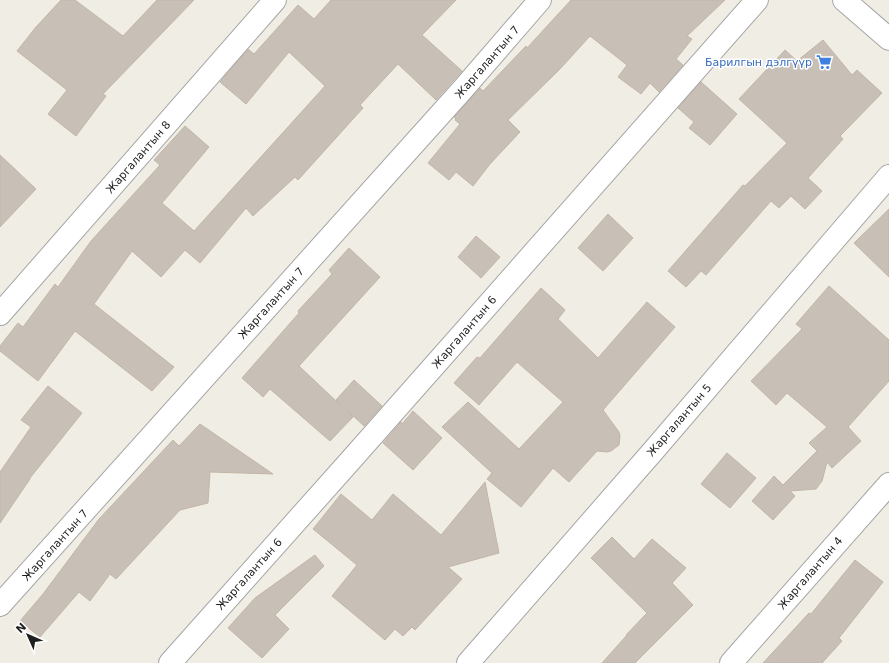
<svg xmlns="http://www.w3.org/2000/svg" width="889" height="663" font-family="'DejaVu Sans',sans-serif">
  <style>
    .building { fill: #c8c0b7; stroke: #c3b5a6 }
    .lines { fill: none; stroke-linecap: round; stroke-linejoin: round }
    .minor-casing { stroke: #a6a6a6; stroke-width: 24 }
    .minor { stroke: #fff; stroke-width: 22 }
    .labels { text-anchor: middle; stroke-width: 3; stroke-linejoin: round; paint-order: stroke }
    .street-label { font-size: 11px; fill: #1f1f1f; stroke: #fff }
    .shop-label { font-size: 11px; fill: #366cbe; stroke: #fff; text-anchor: end }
  </style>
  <rect width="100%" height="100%" fill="#f0ede4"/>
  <!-- building -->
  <g class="building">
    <polygon points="61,0 75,0 123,36 157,0 194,0 103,94 106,96 76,136 48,114 67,90 17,51 36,27"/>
    <polygon points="331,0 456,0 422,35 462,71 436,100 398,64 360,105 363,108 298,180 295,177 253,216 246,208 200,263 185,250 161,277 132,251 94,304 174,367 152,391 75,331 38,381 0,351 0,346 18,323 23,327 55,284 58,287 91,241 160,165 154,160 185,126 209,147 162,203 194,231 325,86 289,52 246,104 220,82 248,49 254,54 298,5 314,19"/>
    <polygon points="571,0 725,0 687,36 692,39 676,59 683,65 659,92 650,83 641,94 618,77 627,65 590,36 560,69 508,120 520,132 490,164 473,186 456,172 449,180 428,163 460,124 455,120 456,119 454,117 480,88 483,91 526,46 527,48"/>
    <polygon points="823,40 852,75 857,70 882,93 840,136 843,139 808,178 822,191 805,209 791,196 779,208 771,201 706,275 701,271 686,287 668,271 743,185 745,186 787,143 739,99 785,50 797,61"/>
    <polygon points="701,82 737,114 710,145 689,128 694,122 678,108"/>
    <polygon points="0,155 36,189 0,227"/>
    <polygon points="889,209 889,277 854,243"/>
    <polygon points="608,214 633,238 603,271 578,248"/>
    <polygon points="476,236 500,257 481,278 458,257"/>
    <polygon points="349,248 380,277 299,366 353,417 330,441 270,389 263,397 242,378 299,313 298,311 332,274 329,270"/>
    <polygon points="829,286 889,340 889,381 848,427 861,441 832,468 827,462 822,481 816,489 790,491 795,496 773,520 752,501 774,476 783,485 817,451 809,443 827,427 787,393 776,405 751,381 802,329 796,324"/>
    <polygon points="541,288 565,310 558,319 598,358 647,302 675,327 603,410 619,432 620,436 619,445 611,451 607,452 597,451 569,482 553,468 521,507 487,479 492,473 442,427 468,402 519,449 563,402 517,362 479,405 454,383 477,357 480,358"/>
    <polygon points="354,380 382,406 364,426 336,400"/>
    <polygon points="48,386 82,413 30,478 30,479 0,523 0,472 31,427 21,420"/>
    <polygon points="413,411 442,438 413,470 383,443 401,422 402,424"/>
    <polygon points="200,424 273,474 210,472 208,503 180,510 116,579 110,574 90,601 79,592 40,637 20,621 43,594 99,519 173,440 179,446"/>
    <polygon points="727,453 756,478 730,508 701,484"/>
    <polygon points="485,482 499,553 448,567 462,579 415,630 412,627 403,636 395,629 385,640 332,596 357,565 313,529 341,494 372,520 393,494 441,535"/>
    <polygon points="612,537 634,559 652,539 686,568 672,583 693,605 635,663 602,663 627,635 626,635 647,613 591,558"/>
    <polygon points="315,555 324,566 275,615 289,629 262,658 228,628 255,598"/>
    <polygon points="855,560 883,582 839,638 842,641 822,663 763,663 809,613 811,614"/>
  </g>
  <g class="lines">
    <defs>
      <g id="minor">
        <polyline points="844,0 889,39"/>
        <polyline points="0,314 275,0"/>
        <polyline points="0,605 463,89 540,0"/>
        <polyline points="170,663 350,461 757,0"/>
        <polyline points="468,663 654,450 889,176"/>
        <polyline points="731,663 889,484"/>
      </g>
    </defs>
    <!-- minor casing -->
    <use href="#minor" class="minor-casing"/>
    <!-- minor -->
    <use href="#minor" class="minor"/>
  </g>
  <!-- icons -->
  <defs>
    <symbol id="supermarket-bare" viewBox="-9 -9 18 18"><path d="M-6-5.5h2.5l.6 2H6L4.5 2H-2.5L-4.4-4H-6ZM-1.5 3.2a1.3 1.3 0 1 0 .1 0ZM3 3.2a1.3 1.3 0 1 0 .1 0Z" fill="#3f7fe0" stroke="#fff" stroke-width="2.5" paint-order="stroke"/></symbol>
  </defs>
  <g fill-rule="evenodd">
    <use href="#supermarket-bare" x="813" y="51" width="22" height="22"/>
  </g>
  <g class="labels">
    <!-- street labels -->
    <g class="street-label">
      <text transform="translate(487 62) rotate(-49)" y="4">Жаргалантын 7</text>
      <text transform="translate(138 157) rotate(-49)" y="4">Жаргалантын 8</text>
      <text transform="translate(271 303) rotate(-48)" y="4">Жаргалантын 7</text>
      <text transform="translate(464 332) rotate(-49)" y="4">Жаргалантын 6</text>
      <text transform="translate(679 420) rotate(-49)" y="4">Жаргалантын 5</text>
      <text transform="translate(55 545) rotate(-48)" y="4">Жаргалантын 7</text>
      <text transform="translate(810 573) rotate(-49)" y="4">Жаргалантын 4</text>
      <text transform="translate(249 574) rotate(-48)" y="4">Жаргалантын 6</text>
    </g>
    <!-- shop labels -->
    <g class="shop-label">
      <text x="812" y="66">Барилгын дэлгүүр</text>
    </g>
  </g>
  <!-- north arrow -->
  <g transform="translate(28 635) rotate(315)" stroke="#ffffff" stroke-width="3" paint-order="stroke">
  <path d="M0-3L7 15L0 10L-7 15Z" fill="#1f1f1f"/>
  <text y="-6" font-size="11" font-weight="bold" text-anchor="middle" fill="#1f1f1f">N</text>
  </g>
</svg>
